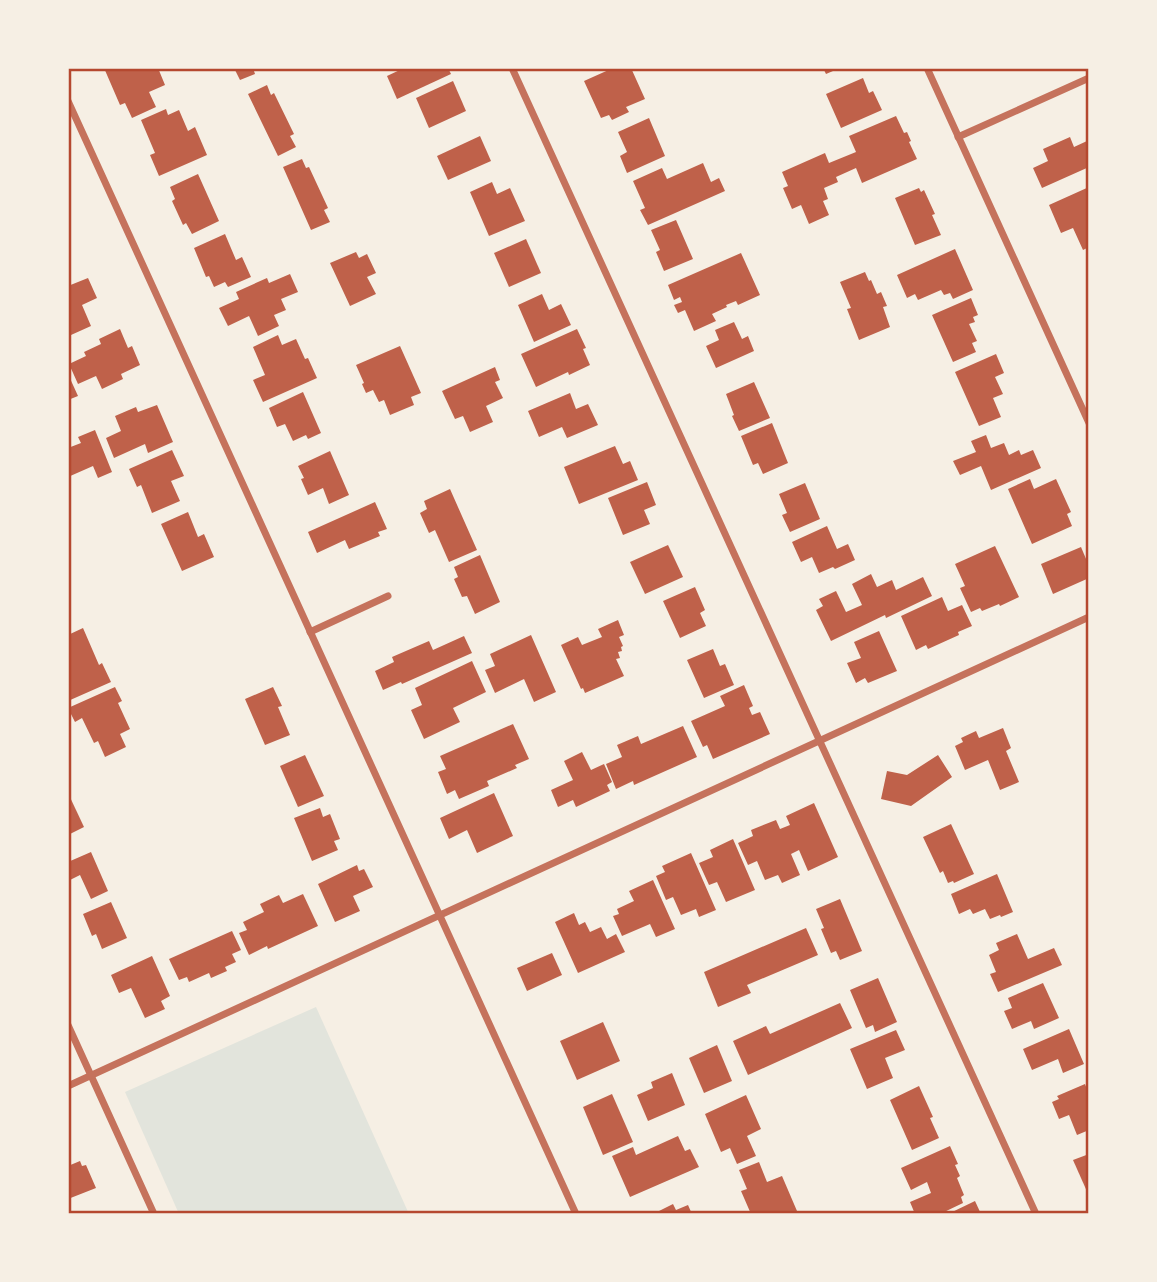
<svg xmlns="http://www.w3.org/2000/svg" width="1157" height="1282" font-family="'Work Sans',sans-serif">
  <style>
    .green { fill: #e2e4dc }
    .building { fill: #bf614a }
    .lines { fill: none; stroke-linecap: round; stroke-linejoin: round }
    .minor { stroke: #c5725c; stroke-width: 7 }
    .neatline { fill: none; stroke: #b5482f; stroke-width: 2.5 }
  </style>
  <rect width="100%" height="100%" fill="#f6efe4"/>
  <!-- green -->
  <polygon class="green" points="316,1007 409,1214 179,1214 125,1092"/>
  <!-- building -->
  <g class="building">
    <polygon points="104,68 158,68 165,85 149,92 156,107 132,118 125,103 120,105"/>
    <polygon points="234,68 253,68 255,74 240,80"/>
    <polygon points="404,68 448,68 451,74 397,99 387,76"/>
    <polygon points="613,68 631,68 645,99 626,107 629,112 612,120 609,115 601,118 584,81"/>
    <polygon points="823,68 840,68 826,74"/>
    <polygon points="863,78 869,93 873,91 882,110 841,128 826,94"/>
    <polygon points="453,81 466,111 429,128 416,98"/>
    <polygon points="267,85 271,95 274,93 294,134 290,136 296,147 278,156 248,94"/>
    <polygon points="166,109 168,115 179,110 188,131 195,127 207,155 159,176 150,155 155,153 141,120"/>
    <polygon points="896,116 904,133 907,132 911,141 909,142 917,159 862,183 856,168 836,177 838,182 824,188 828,199 823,201 829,215 809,224 801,205 792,209 783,188 788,186 782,172 825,153 829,163 856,152 849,136"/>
    <polygon points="649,118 665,156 627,173 620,156 627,152 618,132"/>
    <polygon points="480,136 491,161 448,180 437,156"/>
    <polygon points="1070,137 1074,147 1087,141 1089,145 1089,167 1042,188 1033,168 1048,161 1043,149"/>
    <polygon points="302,159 306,168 309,167 328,208 324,210 330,222 311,230 283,167"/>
    <polygon points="703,163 711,182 719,178 725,191 648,225 640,210 645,208 633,181 662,168 667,179"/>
    <polygon points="198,174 219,221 192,234 186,223 183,225 172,201 175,199 170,187"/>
    <polygon points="492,182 497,194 510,188 525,221 489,236 470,192"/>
    <polygon points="1089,187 1089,247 1083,250 1073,228 1061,233 1049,205"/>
    <polygon points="919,188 921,192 924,190 935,214 932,215 941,235 915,245 895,198"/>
    <polygon points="676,220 693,259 664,271 656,252 660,250 651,230"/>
    <polygon points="225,234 236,260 242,257 251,277 228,287 225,282 214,287 209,276 206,277 194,248"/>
    <polygon points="526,239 541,273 509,287 494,253"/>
    <polygon points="955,249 973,290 953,299 950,293 944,295 941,290 918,300 915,294 907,298 897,275"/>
    <polygon points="356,252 359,258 367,254 376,273 367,277 376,294 350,306 330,263"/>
    <polygon points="741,253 760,295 738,305 736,301 726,305 727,307 712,314 716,321 694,331 685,310 678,313 674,305 682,302 680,297 674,300 668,285"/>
    <polygon points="865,272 869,281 871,280 877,294 881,292 887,306 883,307 890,327 859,340 847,309 851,308 840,282"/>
    <polygon points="290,274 298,292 281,299 286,310 274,315 279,326 258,336 249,316 228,326 219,308 239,299 236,292 267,278 269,283"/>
    <polygon points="88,278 97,298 82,305 91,326 71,335 68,329 68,286"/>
    <polygon points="542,294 549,310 561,304 571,325 534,342 518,305"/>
    <polygon points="971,298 978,315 973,317 975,322 969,324 977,341 972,343 976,352 953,362 932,315"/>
    <polygon points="734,322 742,339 748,336 754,351 716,368 706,346 719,340 715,330"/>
    <polygon points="120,329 128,348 132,346 140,365 121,374 123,379 102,389 96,376 78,384 69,364 86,356 84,352 101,344 99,339"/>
    <polygon points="577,329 586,348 583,349 590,365 569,375 568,372 536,387 521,354"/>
    <polygon points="278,335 282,345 296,339 305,359 308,358 317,378 263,402 253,380 265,375 253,347"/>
    <polygon points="400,346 421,393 411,397 414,405 390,415 384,400 379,402 373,390 366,393 362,384 364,383 356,365"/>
    <polygon points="996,354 1004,373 995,377 1003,394 993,398 1001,417 979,426 955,372"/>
    <polygon points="495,367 500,380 495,382 503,398 486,406 493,422 470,432 463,416 455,419 442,391"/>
    <polygon points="68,374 78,396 68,400"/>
    <polygon points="754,382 770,418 739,431 732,416 734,415 726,394"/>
    <polygon points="303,392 321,433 308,439 306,435 293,441 285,424 277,427 269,408"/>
    <polygon points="570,393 576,409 588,404 598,425 567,438 562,427 539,437 528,411"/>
    <polygon points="157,405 173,442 148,453 145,444 114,458 106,438 121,431 115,416 136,407 138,412"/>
    <polygon points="772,423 788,463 763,474 758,463 753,465 741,436"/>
    <polygon points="95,430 112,472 98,478 93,466 68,477 68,448 81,443 78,437"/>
    <polygon points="986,435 991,448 1004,443 1009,455 1019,450 1021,455 1033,450 1041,468 991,490 981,466 960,475 953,461 976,452 971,441"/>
    <polygon points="615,446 623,464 630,461 638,480 579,504 564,467"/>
    <polygon points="172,450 184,476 171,481 180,501 152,513 141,485 137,487 129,469"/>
    <polygon points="330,451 349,495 329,504 323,488 308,495 301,479 304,478 298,466"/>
    <polygon points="1030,479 1034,489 1056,479 1071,512 1067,514 1072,526 1032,544 1008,489"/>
    <polygon points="647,482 656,505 644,510 650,524 623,535 608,498"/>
    <polygon points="805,483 820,519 790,532 782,515 787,513 779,494"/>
    <polygon points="450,489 477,550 449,562 435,530 429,533 420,513 427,509 424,501"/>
    <polygon points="375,502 387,529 378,532 380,536 349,549 345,540 317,553 308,532"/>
    <polygon points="188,512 198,537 204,534 214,557 182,571 161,524"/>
    <polygon points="827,526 837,549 848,544 855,560 835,569 833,567 819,573 812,557 801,562 792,542"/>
    <polygon points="668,545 683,577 645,594 630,562"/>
    <polygon points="995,546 1019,597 1000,606 999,604 982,611 980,608 971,612 960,588 965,586 955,564"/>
    <polygon points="1081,547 1089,566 1089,578 1053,594 1041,564"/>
    <polygon points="480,555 500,602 475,614 467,596 462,597 454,579 458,577 454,567"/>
    <polygon points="871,574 877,587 892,580 896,590 923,577 932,596 886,618 885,615 831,641 816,610 823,606 819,599 836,591 846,612 862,605 852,584"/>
    <polygon points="695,587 705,610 700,613 706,626 680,638 663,601"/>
    <polygon points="942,597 948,611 962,605 972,626 958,632 959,635 928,649 926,645 916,650 901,616"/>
    <polygon points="618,620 624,635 619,637 623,646 621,647 622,651 618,652 620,658 616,659 624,676 585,693 583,688 581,689 561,645 578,637 582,645 602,637 598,629"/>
    <polygon points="83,628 99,665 102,663 111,682 68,701 68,635"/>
    <polygon points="879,631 897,671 868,683 865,678 856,683 847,663 861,658 854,642"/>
    <polygon points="531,635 556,692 534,702 524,679 495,693 485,670 495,666 490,654"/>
    <polygon points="464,636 472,653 402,684 401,682 383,690 375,671 394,662 392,657 429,641 433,650"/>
    <polygon points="713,649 720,666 725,664 734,685 704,698 687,660"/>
    <polygon points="472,661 486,692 453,708 460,722 424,739 411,710 422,705 415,688"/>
    <polygon points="744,685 753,706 749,708 752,715 760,712 770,734 713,759 707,745 703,747 691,721 725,706 720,696"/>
    <polygon points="115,687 122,701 118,703 130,729 120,734 126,747 105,757 98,741 94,743 82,718 75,722 68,708"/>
    <polygon points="273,687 282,706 278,707 290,735 265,745 245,699"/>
    <polygon points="513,724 529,759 515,765 517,768 487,781 489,786 459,799 455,790 447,794 438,772 446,769 440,756"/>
    <polygon points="683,726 697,757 634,785 633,781 616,789 606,764 622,757 617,745 638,736 641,744"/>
    <polygon points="1003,728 1011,748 1006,751 1019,782 1000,790 988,760 965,770 955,746 963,742 961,738 976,731 979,738"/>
    <polygon points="582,752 591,770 604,764 612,782 607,785 610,791 576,807 573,800 558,807 551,790 573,780 564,761"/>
    <polygon points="305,755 324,796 298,807 280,766"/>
    <polygon points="938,755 952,777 911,806 881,799 887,771 907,775"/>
    <polygon points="68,793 84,827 68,835"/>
    <polygon points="494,793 513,836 477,853 467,830 449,839 440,818"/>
    <polygon points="814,803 838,857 808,871 799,850 791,854 800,875 782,883 778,875 765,880 757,861 748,865 738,843 753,836 751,830 776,820 780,829 790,825 786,816"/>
    <polygon points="320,808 323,817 330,814 340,839 334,841 338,850 312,861 294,818"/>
    <polygon points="951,824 974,874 954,883 953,881 948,883 943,871 940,873 923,837"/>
    <polygon points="733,839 755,890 726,902 717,882 709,885 699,863 713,857 710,850"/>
    <polygon points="91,852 108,891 91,899 80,875 68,881 68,862"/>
    <polygon points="691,853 716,910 699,917 696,909 681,915 673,897 666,900 656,876 665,872 662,866"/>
    <polygon points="357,865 359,871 364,869 373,887 353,896 360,911 335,922 318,884"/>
    <polygon points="997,874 1013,912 1001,917 1000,915 990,919 985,909 973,914 970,909 959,914 951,894"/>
    <polygon points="653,880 675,929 656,937 650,924 622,936 613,916 619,914 617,909 634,901 629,891"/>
    <polygon points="303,894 318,926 268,949 267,946 249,955 239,933 247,930 243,922 264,912 260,904 279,895 283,903"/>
    <polygon points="840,899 862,951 840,960 836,951 831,953 821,929 824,928 816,909"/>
    <polygon points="111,902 127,938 102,949 96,934 92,936 83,914"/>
    <polygon points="574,913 579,925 585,922 590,932 601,927 607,939 616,934 625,952 578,973 555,922"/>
    <polygon points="806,928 818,955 747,985 751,993 718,1007 704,972"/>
    <polygon points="232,931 241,950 232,954 236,962 225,967 227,971 211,978 209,973 189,982 187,977 179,980 169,959"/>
    <polygon points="1017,934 1028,959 1054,948 1062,965 998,992 990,974 996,972 989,955 999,950 996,943"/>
    <polygon points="552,953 562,975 527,991 517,968"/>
    <polygon points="152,956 170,996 161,1001 165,1009 145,1018 131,988 119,993 111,975"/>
    <polygon points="878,978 897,1022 875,1032 873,1025 866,1028 850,990"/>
    <polygon points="1043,983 1059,1018 1034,1029 1031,1021 1012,1029 1004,1011 1012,1008 1008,998"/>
    <polygon points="840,1003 852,1028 748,1075 733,1041 766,1026 770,1034"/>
    <polygon points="603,1022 620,1061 577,1080 560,1041"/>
    <polygon points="1069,1029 1084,1064 1063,1073 1058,1059 1032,1070 1023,1049"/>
    <polygon points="896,1030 905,1050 885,1058 893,1078 867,1089 850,1049"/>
    <polygon points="717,1045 732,1081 704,1093 689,1058"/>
    <polygon points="672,1073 685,1105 648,1121 637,1095 653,1088 651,1082"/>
    <polygon points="1085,1084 1089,1095 1089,1130 1077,1135 1069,1115 1059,1119 1052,1102 1059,1099 1057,1096"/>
    <polygon points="919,1086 933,1117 930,1118 939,1138 912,1150 890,1100"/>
    <polygon points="612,1094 633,1142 603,1155 583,1107"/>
    <polygon points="746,1095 761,1129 747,1136 756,1156 737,1164 730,1148 721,1152 705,1114"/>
    <polygon points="678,1136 685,1151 690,1149 699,1167 630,1197 612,1156 633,1147 636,1155"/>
    <polygon points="950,1146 958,1164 955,1165 960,1176 957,1178 964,1195 961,1197 963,1203 940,1214 939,1211 932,1214 915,1214 910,1202 931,1193 927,1182 911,1190 901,1168"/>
    <polygon points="1089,1154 1089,1196 1073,1160"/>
    <polygon points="80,1161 82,1166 86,1165 96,1188 68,1199 68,1166"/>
    <polygon points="759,1162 767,1182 782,1176 797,1211 790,1214 751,1214 741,1191 747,1189 739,1170"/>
    <polygon points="975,1201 981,1214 948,1214"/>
    <polygon points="673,1204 676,1210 688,1205 692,1214 653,1214"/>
  </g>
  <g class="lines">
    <!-- minor -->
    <g class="minor">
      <polyline points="512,68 1036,1214"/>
      <polyline points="927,68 1089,423"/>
      <polyline points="68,101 576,1214"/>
      <polyline points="958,137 1089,78"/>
      <polyline points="310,632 388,596"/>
      <polyline points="68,1025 154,1214"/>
      <polyline points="68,1086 1089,617"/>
    </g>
  </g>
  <!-- border -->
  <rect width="1157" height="1282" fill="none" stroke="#f6efe4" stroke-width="140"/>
  <rect x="70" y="70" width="1017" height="1142" class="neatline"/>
</svg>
